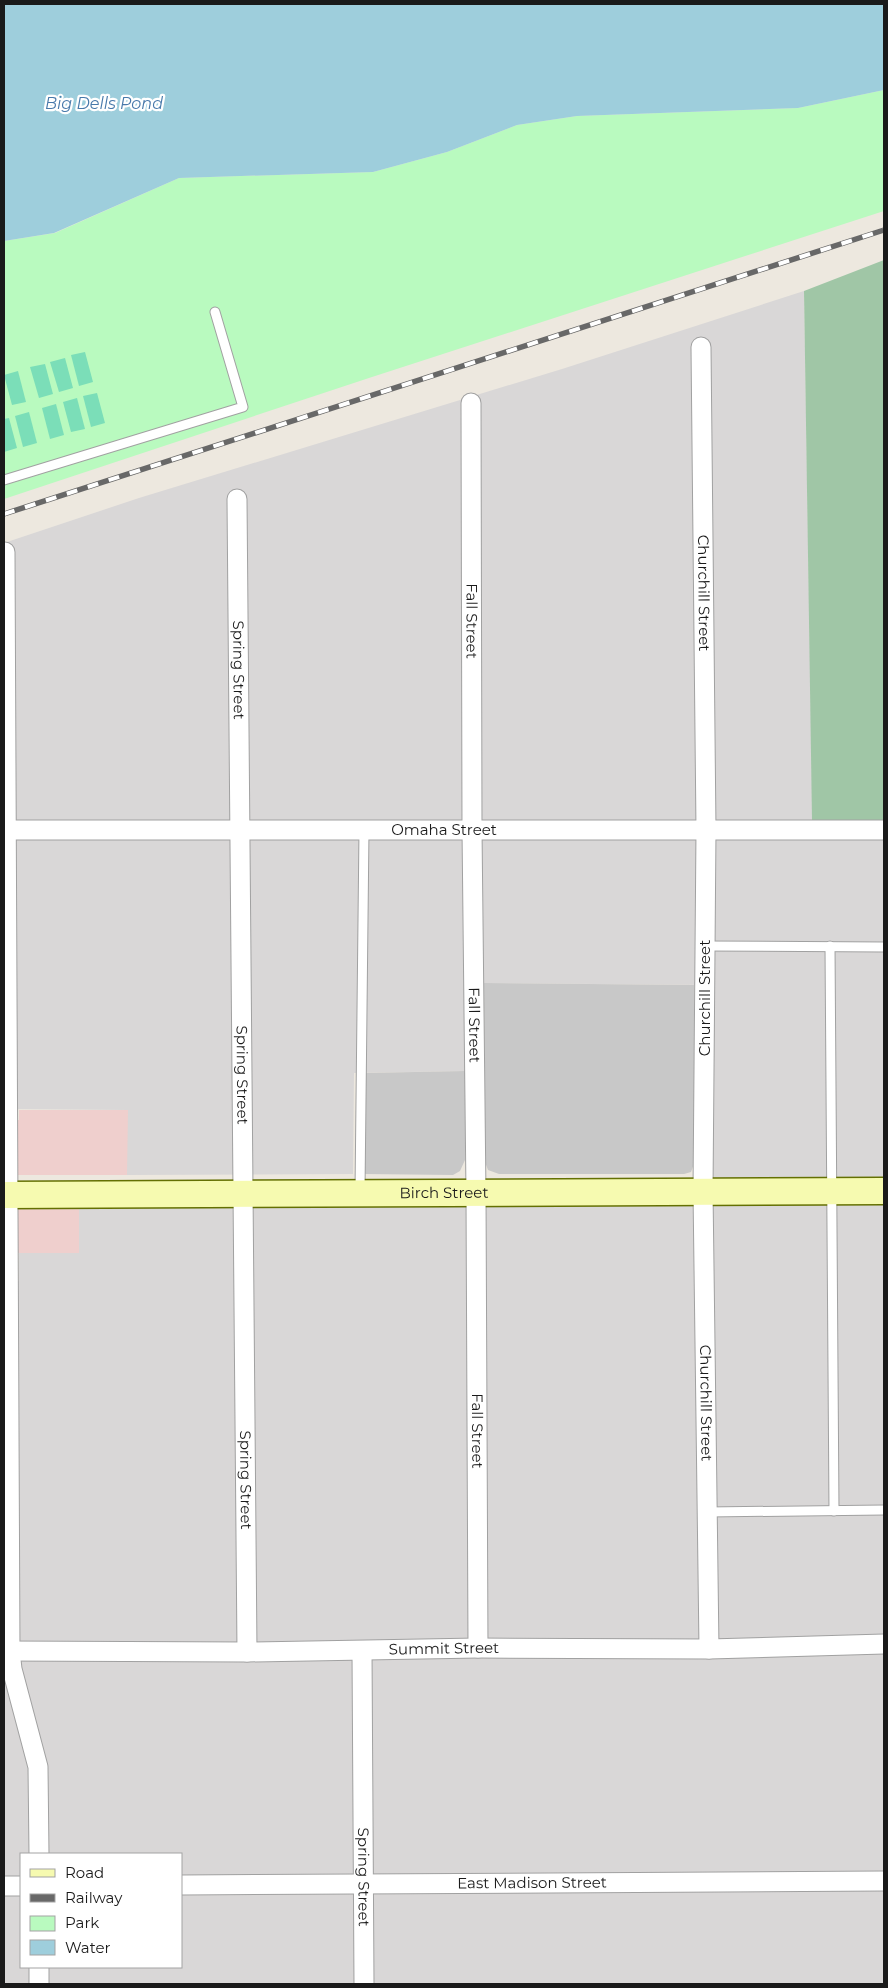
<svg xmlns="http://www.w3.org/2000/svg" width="888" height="1988" font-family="Montserrat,sans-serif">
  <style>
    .residential { fill: #d9d7d7; fill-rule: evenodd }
    .commercial { fill: #efcfcd }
    .religious { fill: #c8c8c8 }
    .cemetery { fill: #a0c6a6 }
    .park { fill: #b9fabf }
    .pitch { fill: #7bdeb8 }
    .water { fill: #9ecedc }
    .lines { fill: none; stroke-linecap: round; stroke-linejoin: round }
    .service-casing { stroke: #a1a1a1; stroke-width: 11 }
    .minor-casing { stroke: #a1a1a1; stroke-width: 21 }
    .secondary-casing { stroke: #647003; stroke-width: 29 }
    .service { stroke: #fff; stroke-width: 9 }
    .minor { stroke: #fff; stroke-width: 19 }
    .secondary { stroke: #f6fab0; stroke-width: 26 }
    .rail-casing { stroke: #686868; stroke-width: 5.5 }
    .rail { stroke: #fff; stroke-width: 4; stroke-dasharray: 11; stroke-linecap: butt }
    .labels { text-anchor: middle; stroke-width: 4.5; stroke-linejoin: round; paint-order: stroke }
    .street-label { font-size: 15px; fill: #1a1a1a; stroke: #fff }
    .water-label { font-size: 16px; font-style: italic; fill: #4778aa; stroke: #fff }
  </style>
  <rect width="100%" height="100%" fill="#ede8df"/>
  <!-- residential -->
  <g class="residential">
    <polygon points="804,291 813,840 884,840 884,1182 718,1182 713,1179 710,1173 713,985 464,983 465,1071 354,1073 353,1174 127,1175 127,1110 4,1109 4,543 139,498 562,369"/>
    <path d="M79,1200H884V1984H4V1281H19V1253H79ZM21,1854H181V1967H21Z"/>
  </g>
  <!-- commercial -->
  <g class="commercial">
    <polygon points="19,1110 128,1110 127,1175 4,1175 4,1120 19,1120"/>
    <rect x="4" y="1200" width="75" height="53"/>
  </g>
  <!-- religious -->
  <g class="religious">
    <polygon points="484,983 694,985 695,1161 691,1172 684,1174 499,1174 488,1170 485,1162"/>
    <polygon points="465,1071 465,1160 460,1171 453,1175 364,1174 364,1073"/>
  </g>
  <!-- cemetery -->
  <polygon class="cemetery" points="884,260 884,820 812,820 804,291"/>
  <!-- park -->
  <polygon class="park" points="884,90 884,211 372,377 4,499 4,241 55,233 179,178 373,172 447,152 517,125 577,116 798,108"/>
  <!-- pitch -->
  <g class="pitch">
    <polygon points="85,352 93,382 79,386 71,355"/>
    <polygon points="65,358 73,388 59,392 50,362"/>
    <polygon points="45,364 53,394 39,398 30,367"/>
    <polygon points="18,371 26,402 12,405 4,375"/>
    <polygon points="97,393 105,423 91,427 83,396"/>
    <polygon points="77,398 85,429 71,432 63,402"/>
    <polygon points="56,404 64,435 50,439 42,408"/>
    <polygon points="29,412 37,443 23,447 15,416"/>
    <polygon points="9,418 17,448 4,452 4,419"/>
  </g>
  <!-- water -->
  <polygon class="water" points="4,4 884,4 884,90 798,108 577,116 517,125 447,152 373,172 179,178 54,233 4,241"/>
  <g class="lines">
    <defs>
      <g id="service">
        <polyline points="4,480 243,407 215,312"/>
        <polyline points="705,946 884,947"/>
        <polyline points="830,946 834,1511"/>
        <polyline points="360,1191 364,830"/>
        <polyline points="707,1512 884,1510"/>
      </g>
      <g id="minor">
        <path id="s1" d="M701,347L706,830L703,1191L709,1649"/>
        <path id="s2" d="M471,403L472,829L476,1194L478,1648"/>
        <path id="s3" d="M237,499L247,1652"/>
        <polyline points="5,552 10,1651 12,1669 38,1767 39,1854"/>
        <path id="s4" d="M4,830H884"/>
        <path id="s5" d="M4,1651L247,1652L478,1648L709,1649L884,1644"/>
        <path id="s6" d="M362,1651L364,1984"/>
        <path id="s7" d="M181,1885L884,1881"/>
        <polyline points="4,1886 21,1886"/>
        <polyline points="39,1984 39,1967"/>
      </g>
      <g id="secondary">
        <path id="s8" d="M4,1195L884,1191"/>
      </g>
    </defs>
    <!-- service casing -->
    <use href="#service" class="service-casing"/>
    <!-- minor casing -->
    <use href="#minor" class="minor-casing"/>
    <!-- secondary casing -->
    <use href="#secondary" class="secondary-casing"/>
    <!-- service -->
    <use href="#service" class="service"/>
    <!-- minor -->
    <use href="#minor" class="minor"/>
    <!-- secondary -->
    <use href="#secondary" class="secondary"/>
    <defs>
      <polyline id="rail" points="4,514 884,230"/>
    </defs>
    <!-- rail casing -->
    <use href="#rail" class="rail-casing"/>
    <!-- rail -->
    <use href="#rail" class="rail"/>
  </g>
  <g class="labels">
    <!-- street labels -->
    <g class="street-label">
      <text dy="5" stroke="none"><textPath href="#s1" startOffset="246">Churchill Street</textPath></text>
      <text dy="5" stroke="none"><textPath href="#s2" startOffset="218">Fall Street</textPath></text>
      <text dy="5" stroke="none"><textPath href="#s3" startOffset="171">Spring Street</textPath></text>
      <text dy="5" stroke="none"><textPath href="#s4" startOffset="440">Omaha Street</textPath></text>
      <text transform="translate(705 998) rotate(-90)" y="5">Churchill Street</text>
      <text dy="5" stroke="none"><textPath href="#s2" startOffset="622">Fall Street</textPath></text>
      <text dy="5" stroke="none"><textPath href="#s3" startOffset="576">Spring Street</textPath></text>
      <text dy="5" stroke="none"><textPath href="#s8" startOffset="440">Birch Street</textPath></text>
      <text dy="5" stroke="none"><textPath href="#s1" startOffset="1056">Churchill Street</textPath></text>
      <text dy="5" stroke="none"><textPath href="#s2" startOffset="1028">Fall Street</textPath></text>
      <text dy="5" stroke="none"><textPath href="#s3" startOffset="981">Spring Street</textPath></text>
      <text dy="5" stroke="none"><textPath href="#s5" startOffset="440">Summit Street</textPath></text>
      <text dy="5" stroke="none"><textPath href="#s6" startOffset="226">Spring Street</textPath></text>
      <text dy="5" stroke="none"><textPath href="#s7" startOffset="351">East Madison Street</textPath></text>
    </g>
    <!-- water labels -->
    <g class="water-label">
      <text x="104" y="109">Big Dells Pond</text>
    </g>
  </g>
  <!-- border -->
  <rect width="888" height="1988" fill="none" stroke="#1a1a1a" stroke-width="10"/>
  <!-- legend -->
  <rect x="20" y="1853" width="162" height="115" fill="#ffffff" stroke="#a3a3a3"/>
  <rect x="30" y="1869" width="25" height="8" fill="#f6fab0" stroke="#a3a3a3"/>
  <text x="65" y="1878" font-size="15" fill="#1a1a1a">Road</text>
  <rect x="30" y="1894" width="25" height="8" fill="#686868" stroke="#a3a3a3"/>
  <text x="65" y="1903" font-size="15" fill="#1a1a1a">Railway</text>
  <rect x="30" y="1916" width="25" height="15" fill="#b9fabf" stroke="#a3a3a3"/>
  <text x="65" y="1928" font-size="15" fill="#1a1a1a">Park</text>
  <rect x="30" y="1940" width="25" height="15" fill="#9ecedc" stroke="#a3a3a3"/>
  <text x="65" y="1953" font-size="15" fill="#1a1a1a">Water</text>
</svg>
